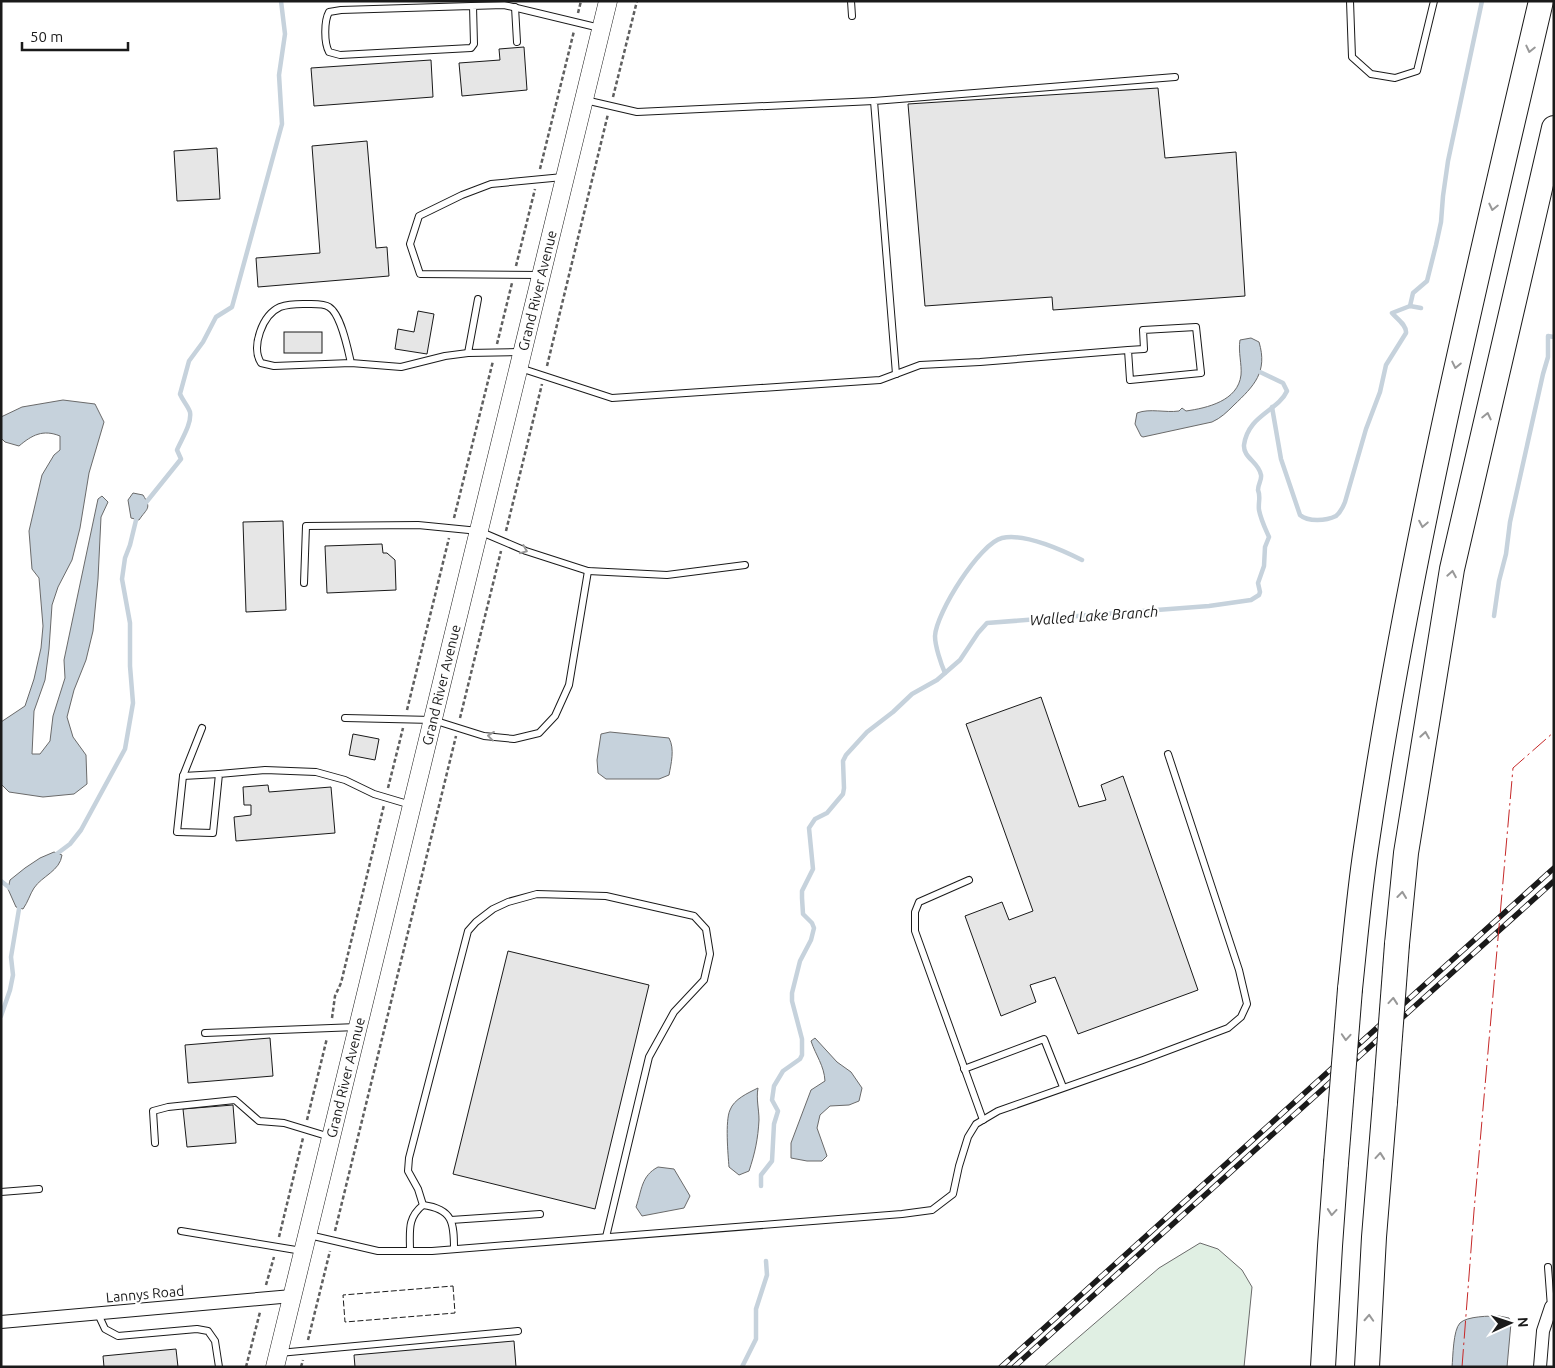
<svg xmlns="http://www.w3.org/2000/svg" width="1555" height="1368" font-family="Ubuntu,sans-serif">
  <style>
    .green { fill: #e0efe3; stroke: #6a6a6a }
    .water { fill: #c6d2dc; stroke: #6a6a6a }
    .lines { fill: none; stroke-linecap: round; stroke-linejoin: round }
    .stream { stroke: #c6d2dc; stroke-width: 4.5 }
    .building { fill: #e6e6e6; stroke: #1a1a1a }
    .lane-casing { stroke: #1a1a1a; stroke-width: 8 }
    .street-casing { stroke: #1a1a1a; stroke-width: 14 }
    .secondary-casing { stroke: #1a1a1a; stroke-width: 19 }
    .highway-casing { stroke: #1a1a1a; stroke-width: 26 }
    .path { stroke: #5f5f5f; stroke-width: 2.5; stroke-dasharray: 4 2.5; stroke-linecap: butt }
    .lane { stroke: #fff; stroke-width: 6 }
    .street { stroke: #fff; stroke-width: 12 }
    .secondary { stroke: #fff; stroke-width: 18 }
    .highway { stroke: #fff; stroke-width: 24 }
    .rail-casing { stroke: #1a1a1a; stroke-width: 5.5 }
    .rail { stroke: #fff; stroke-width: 4; stroke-dasharray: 11; stroke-linecap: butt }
    .highway-bridge-casing { stroke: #1a1a1a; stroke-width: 26; stroke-linecap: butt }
    .highway-bridge { stroke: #fff; stroke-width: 24 }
    .fence { stroke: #1a1a1a; stroke-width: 1; stroke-dasharray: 6 2.5; stroke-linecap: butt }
    .power { stroke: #c62828; stroke-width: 1; stroke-dasharray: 18 4 2.5 4; stroke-linecap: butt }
    .oneway { stroke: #989898 }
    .labels { text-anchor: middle; stroke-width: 4; stroke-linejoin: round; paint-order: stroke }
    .street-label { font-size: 14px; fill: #1a1a1a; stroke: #fff }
    .water-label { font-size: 15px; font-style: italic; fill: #1a1a1a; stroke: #fff }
  </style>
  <rect width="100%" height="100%" fill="#fff"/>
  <!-- green -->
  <polygon class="green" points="1200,1243 1218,1249 1242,1270 1252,1287 1244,1367 1044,1367 1159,1268"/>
  <!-- water -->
  <g class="water">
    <path d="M1251,338L1259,342C1268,372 1254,386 1234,405C1227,412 1221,418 1212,422L1143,437L1141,436L1135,424L1137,413C1150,408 1165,413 1179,411L1182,408L1186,411C1207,408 1238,401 1241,375C1242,364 1238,352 1240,340Z"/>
    <path d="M63,400L95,404L104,422L89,473L80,528L72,560L58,587L52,605L49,649L45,680L34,711L32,754H40L50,741L53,716L65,678L64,660L98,499L102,496L108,502L101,517L98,579L93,631L86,660L74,690L67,717L73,737L86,755L87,784L74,794L43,797L9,792L1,784V722L25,706L34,679L41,648L43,626L39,578L32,569L29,531L42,475L54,455L60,450V436C43,429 32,435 19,446L5,442L1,438V417L22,407Z"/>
    <path d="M133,493L143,495C152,509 147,508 139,520L131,518L128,500Z"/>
    <path d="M610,732L669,738C675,749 671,764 669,775L659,779H606L598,773L597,760L601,734Z"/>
    <path d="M54,852L62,855C60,871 42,876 34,888C30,894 28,902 23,909L16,907L8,889L10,880L25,868L40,858Z"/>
    <path d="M815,1038L837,1062L851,1072L862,1088L859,1101L849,1105L830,1106L820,1115L817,1128L827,1156L822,1161H807L791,1158V1143L811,1090L825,1081C824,1065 816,1056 811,1041Z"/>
    <path d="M758,1088C756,1099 759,1109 759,1120C758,1139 755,1153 749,1171L739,1175L729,1167C728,1154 725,1121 730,1110C734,1099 748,1093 758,1088Z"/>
    <path d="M658,1167L674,1169L690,1196L684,1208L642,1216L636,1207C642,1190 641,1176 658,1167Z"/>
    <path d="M1499,1316L1509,1318L1511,1323L1507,1367H1452C1453,1357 1453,1330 1460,1323C1467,1316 1490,1316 1499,1316Z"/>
  </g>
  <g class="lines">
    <!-- stream -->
    <g class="stream">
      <polyline points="1410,306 1413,293 1427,281 1436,245 1441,222 1443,196 1448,161 1482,1"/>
      <path d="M1272,407L1281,459L1300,515C1308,522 1326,521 1336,516C1341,512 1343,507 1345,502L1366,429L1380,392L1386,365L1406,333C1407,325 1397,319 1392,313L1410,306L1421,308"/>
      <path d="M144,505L181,459L177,450C181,440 192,424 190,412C188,406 183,401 180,394L189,361L203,342L216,317L232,307L282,124L279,75L285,34L281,1"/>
      <polyline points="1494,616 1499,581 1506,554 1510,522 1543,374 1548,357 1548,336 1554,337"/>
      <path d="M945,673C941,664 935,646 935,636C936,613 980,543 1002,538C1024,533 1062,550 1082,560"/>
      <polyline points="54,856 70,844 81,830 125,749 133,703 130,666 130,623 122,579 125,558 130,545 137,516"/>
      <polyline points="1,881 11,889"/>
      <polyline points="1,1016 10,990 13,975 11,957 20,903"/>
      <path d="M761,1186V1175L772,1161L774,1124L778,1111L772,1100L774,1086L783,1071L800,1059L802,1055V1039L792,1001V993L800,961L811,940L814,928L812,923L803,914L802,898V891L813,869L809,828L815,819L827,813L843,794L844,788L843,761L846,755L867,732L893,712L912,694L937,680L960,660L978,633L987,623L1209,606L1251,600L1259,595L1260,592L1258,583L1264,566L1265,547L1269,537C1265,528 1261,520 1259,510C1258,502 1261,497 1258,490C1258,484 1262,480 1261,475C1259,462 1243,458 1244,445C1248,415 1278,411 1287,391L1283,383L1260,372"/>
      <polyline points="742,1367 756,1339 756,1309 767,1275 766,1261"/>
    </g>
  </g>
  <!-- building -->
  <g class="building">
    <polygon points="524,47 527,90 462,96 459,63 500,60 499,49"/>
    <polygon points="431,60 433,97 314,106 311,68"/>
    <polygon points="1158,88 1165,158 1236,152 1245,296 1053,310 1052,297 925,306 908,104"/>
    <polygon points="367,141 376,248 387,247 389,276 258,287 256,258 320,253 312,146"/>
    <polygon points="217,148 220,199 177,201 174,151"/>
    <polygon points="418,311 434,314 427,354 395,349 398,329 414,332"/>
    <rect x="284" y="332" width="38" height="21"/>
    <polygon points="283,521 286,610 246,612 243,522"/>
    <polygon points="382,544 383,553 387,553 395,560 396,590 327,593 325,546"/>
    <polygon points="1041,697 1079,807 1106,800 1101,785 1123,776 1198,990 1078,1034 1055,977 1030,985 1036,1002 1001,1016 965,916 1002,902 1009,920 1033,911 966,724"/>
    <polygon points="353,734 379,739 375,760 349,755"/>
    <polygon points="268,785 269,792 331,787 335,833 236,841 234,817 251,815 251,805 244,805 243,787"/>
    <polygon points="508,951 649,985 595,1209 453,1174"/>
    <polygon points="270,1038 273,1076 188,1083 185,1045"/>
    <polygon points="233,1105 236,1143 187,1147 183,1109"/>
    <polygon points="514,1341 516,1367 355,1367 354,1355"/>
    <polygon points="176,1349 178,1367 104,1367 103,1356"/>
  </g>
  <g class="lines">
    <defs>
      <g id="lane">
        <polyline points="851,1 852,16"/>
        <polyline points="1350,1 1352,57 1371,74 1395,78 1417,71 1434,1"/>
        <path d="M473,6L474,44L471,48L340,55L329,52C324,43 324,21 329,12L341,10L504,5L600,28"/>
        <polyline points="515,7 517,42"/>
        <polyline points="585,100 637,112 874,101"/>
        <polyline points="540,275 420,274 410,244 419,216 462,195 491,184 563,177"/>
        <polyline points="478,299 468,353 521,352"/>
        <path d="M351,363C348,350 341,314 329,307C325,304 316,304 311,304C300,304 291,303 280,307C262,315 251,347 261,363L274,366L351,363L401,367L445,356L468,353"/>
        <polyline points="520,368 612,398 880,380 920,365 980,362 1128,350 1130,380 1201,373 1196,327 1143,330 1144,349 1128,350"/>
        <polyline points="896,374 874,101 1175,77"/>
        <polyline points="304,583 306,526 418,525 479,531 526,551 588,571 667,575 745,565"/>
        <polyline points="345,718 433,720 484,736 514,739 539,733 555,716 569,685 588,571"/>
        <polyline points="202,728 183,776 177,832 213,833 219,774 265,770 316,772 345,780 374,794 411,805"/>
        <polyline points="183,776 219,774"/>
        <polyline points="969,880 919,902 915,912 915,931 983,1120"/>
        <polyline points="205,1033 357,1027"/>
        <polyline points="964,1069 1044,1039 1063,1087"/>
        <polyline points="155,1143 153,1111 168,1107 235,1100 259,1121 284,1123 330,1137"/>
        <polyline points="1,1192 39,1189"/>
        <path d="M423,1205C453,1209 454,1223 454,1249"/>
        <polyline points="451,1220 540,1214"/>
        <polyline points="181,1231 302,1251"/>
        <polyline points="309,1235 378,1251 432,1251 902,1214 932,1210 953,1194 959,1166 968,1137 976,1124 998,1111 1143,1060 1228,1028 1241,1017 1247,1004 1239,970 1168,754"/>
        <path d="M410,1251C410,1231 407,1218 423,1205L418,1189L408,1171L409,1158L468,931L476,922L493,909L508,902L537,894L606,896L694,916L706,929L710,954L704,980L674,1012L649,1057L606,1237"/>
        <polyline points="1548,1267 1551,1307"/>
        <polyline points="98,1314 105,1329 118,1336 197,1329 208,1331 215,1341 219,1367"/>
        <polyline points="279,1353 518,1331"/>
      </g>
      <g id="street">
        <polyline points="1,1322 292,1296"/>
        <polyline points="1540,1367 1543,1331 1551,1307 1554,1307"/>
      </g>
      <g id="secondary">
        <path id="s1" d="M275,1367L608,1"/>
      </g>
      <g id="highway">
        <polyline points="1397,944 1406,853 1452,569 1554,128"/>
        <path d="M1350,989C1355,942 1359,894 1366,848C1408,562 1475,282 1541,1"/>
        <polyline points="1323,1367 1330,1246 1336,1163"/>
        <polyline points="1367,1367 1374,1237 1385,1102"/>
      </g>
    </defs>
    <!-- lane casing -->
    <use href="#lane" class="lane-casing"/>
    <!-- street casing -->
    <use href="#street" class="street-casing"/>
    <!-- secondary casing -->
    <use href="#secondary" class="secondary-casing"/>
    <!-- highway casing -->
    <use href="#highway" class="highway-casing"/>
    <!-- path -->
    <g class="path">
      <polyline points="578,13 581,1"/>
      <polyline points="613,97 637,1"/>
      <polyline points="540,169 574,31"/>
      <polyline points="516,266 535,189"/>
      <polyline points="497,344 512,283"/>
      <polyline points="547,366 608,114"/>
      <polyline points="454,518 493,361"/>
      <polyline points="506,531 542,384"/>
      <polyline points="407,710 449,538"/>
      <polyline points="460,718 501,551"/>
      <polyline points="388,788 403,728"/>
      <polyline points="332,1018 335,996 341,983 384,805"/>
      <polyline points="307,1120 327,1038"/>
      <polyline points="335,1231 456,736"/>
      <polyline points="279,1237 303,1138"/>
      <polyline points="266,1285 274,1257"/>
      <polyline points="308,1340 330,1251"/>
      <polyline points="246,1367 260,1312"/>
      <polyline points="301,1367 303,1360"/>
    </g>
    <!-- lane -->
    <use href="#lane" class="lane"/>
    <!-- street -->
    <use href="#street" class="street"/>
    <!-- secondary -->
    <use href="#secondary" class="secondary"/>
    <!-- highway -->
    <use href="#highway" class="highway"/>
    <defs>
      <g id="rail">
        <polyline points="1001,1367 1554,868"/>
        <polyline points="1014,1367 1554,881"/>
      </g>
    </defs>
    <!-- rail casing -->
    <use href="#rail" class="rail-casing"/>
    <!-- rail -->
    <use href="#rail" class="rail"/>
    <defs>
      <g id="highway-bridge">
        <polyline points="1385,1102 1397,944"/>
        <polyline points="1336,1163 1350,989"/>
      </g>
    </defs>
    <!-- highway-bridge casing -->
    <use href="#highway-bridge" class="highway-bridge-casing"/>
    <!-- highway-bridge -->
    <use href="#highway-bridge" class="highway-bridge"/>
    <!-- fence -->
    <polygon class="fence" points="453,1286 455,1313 345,1322 343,1295"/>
    <!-- power -->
    <polyline class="power" points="1462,1367 1474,1211 1513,768 1554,732"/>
  </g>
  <!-- one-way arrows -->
  <defs><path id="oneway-chevron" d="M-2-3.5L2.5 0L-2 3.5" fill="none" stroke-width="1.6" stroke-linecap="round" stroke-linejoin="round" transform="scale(1.25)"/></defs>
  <g class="oneway">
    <use href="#oneway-chevron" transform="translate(1530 49) rotate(103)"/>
    <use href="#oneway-chevron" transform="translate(1493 207) rotate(103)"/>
    <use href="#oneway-chevron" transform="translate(1456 365) rotate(102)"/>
    <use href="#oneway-chevron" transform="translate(1487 416) rotate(-77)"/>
    <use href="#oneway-chevron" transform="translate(1423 524) rotate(101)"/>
    <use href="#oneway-chevron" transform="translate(524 550) rotate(22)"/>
    <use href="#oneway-chevron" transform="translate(1452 574) rotate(-80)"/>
    <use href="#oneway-chevron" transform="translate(1425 735) rotate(-81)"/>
    <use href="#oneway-chevron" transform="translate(491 736) rotate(-173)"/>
    <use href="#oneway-chevron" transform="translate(1402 895) rotate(-84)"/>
    <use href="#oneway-chevron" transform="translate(1393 1001) rotate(-85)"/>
    <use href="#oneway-chevron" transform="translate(1346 1037) rotate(94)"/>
    <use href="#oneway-chevron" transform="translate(1380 1156) rotate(-85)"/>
    <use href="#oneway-chevron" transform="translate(1332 1212) rotate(95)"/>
    <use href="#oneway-chevron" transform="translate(1369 1318) rotate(-87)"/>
  </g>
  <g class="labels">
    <!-- street labels -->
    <g class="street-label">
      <text dy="5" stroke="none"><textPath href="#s1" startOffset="1108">Grand River Avenue</textPath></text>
      <text dy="5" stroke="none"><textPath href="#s1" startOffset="702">Grand River Avenue</textPath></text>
      <text dy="5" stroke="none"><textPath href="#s1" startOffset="298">Grand River Avenue</textPath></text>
      <text transform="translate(145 1294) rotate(-5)" y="5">Lannys Road</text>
    </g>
    <!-- water labels -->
    <g class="water-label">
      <text transform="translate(1094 616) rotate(-4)" y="5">Walled Lake Branch</text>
    </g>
  </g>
  <!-- border -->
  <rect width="1555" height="1368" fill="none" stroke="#1a1a1a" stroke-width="5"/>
  <!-- north arrow -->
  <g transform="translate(1510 1323) rotate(87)" stroke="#ffffff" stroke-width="4" paint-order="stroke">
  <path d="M0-4L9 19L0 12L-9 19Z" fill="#1a1a1a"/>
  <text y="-8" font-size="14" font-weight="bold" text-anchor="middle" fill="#1a1a1a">N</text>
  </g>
  <!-- scale -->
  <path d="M22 42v8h106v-8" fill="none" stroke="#1a1a1a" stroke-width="2.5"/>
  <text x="30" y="42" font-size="15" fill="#1a1a1a" stroke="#ffffff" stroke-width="4" paint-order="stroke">50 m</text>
</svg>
